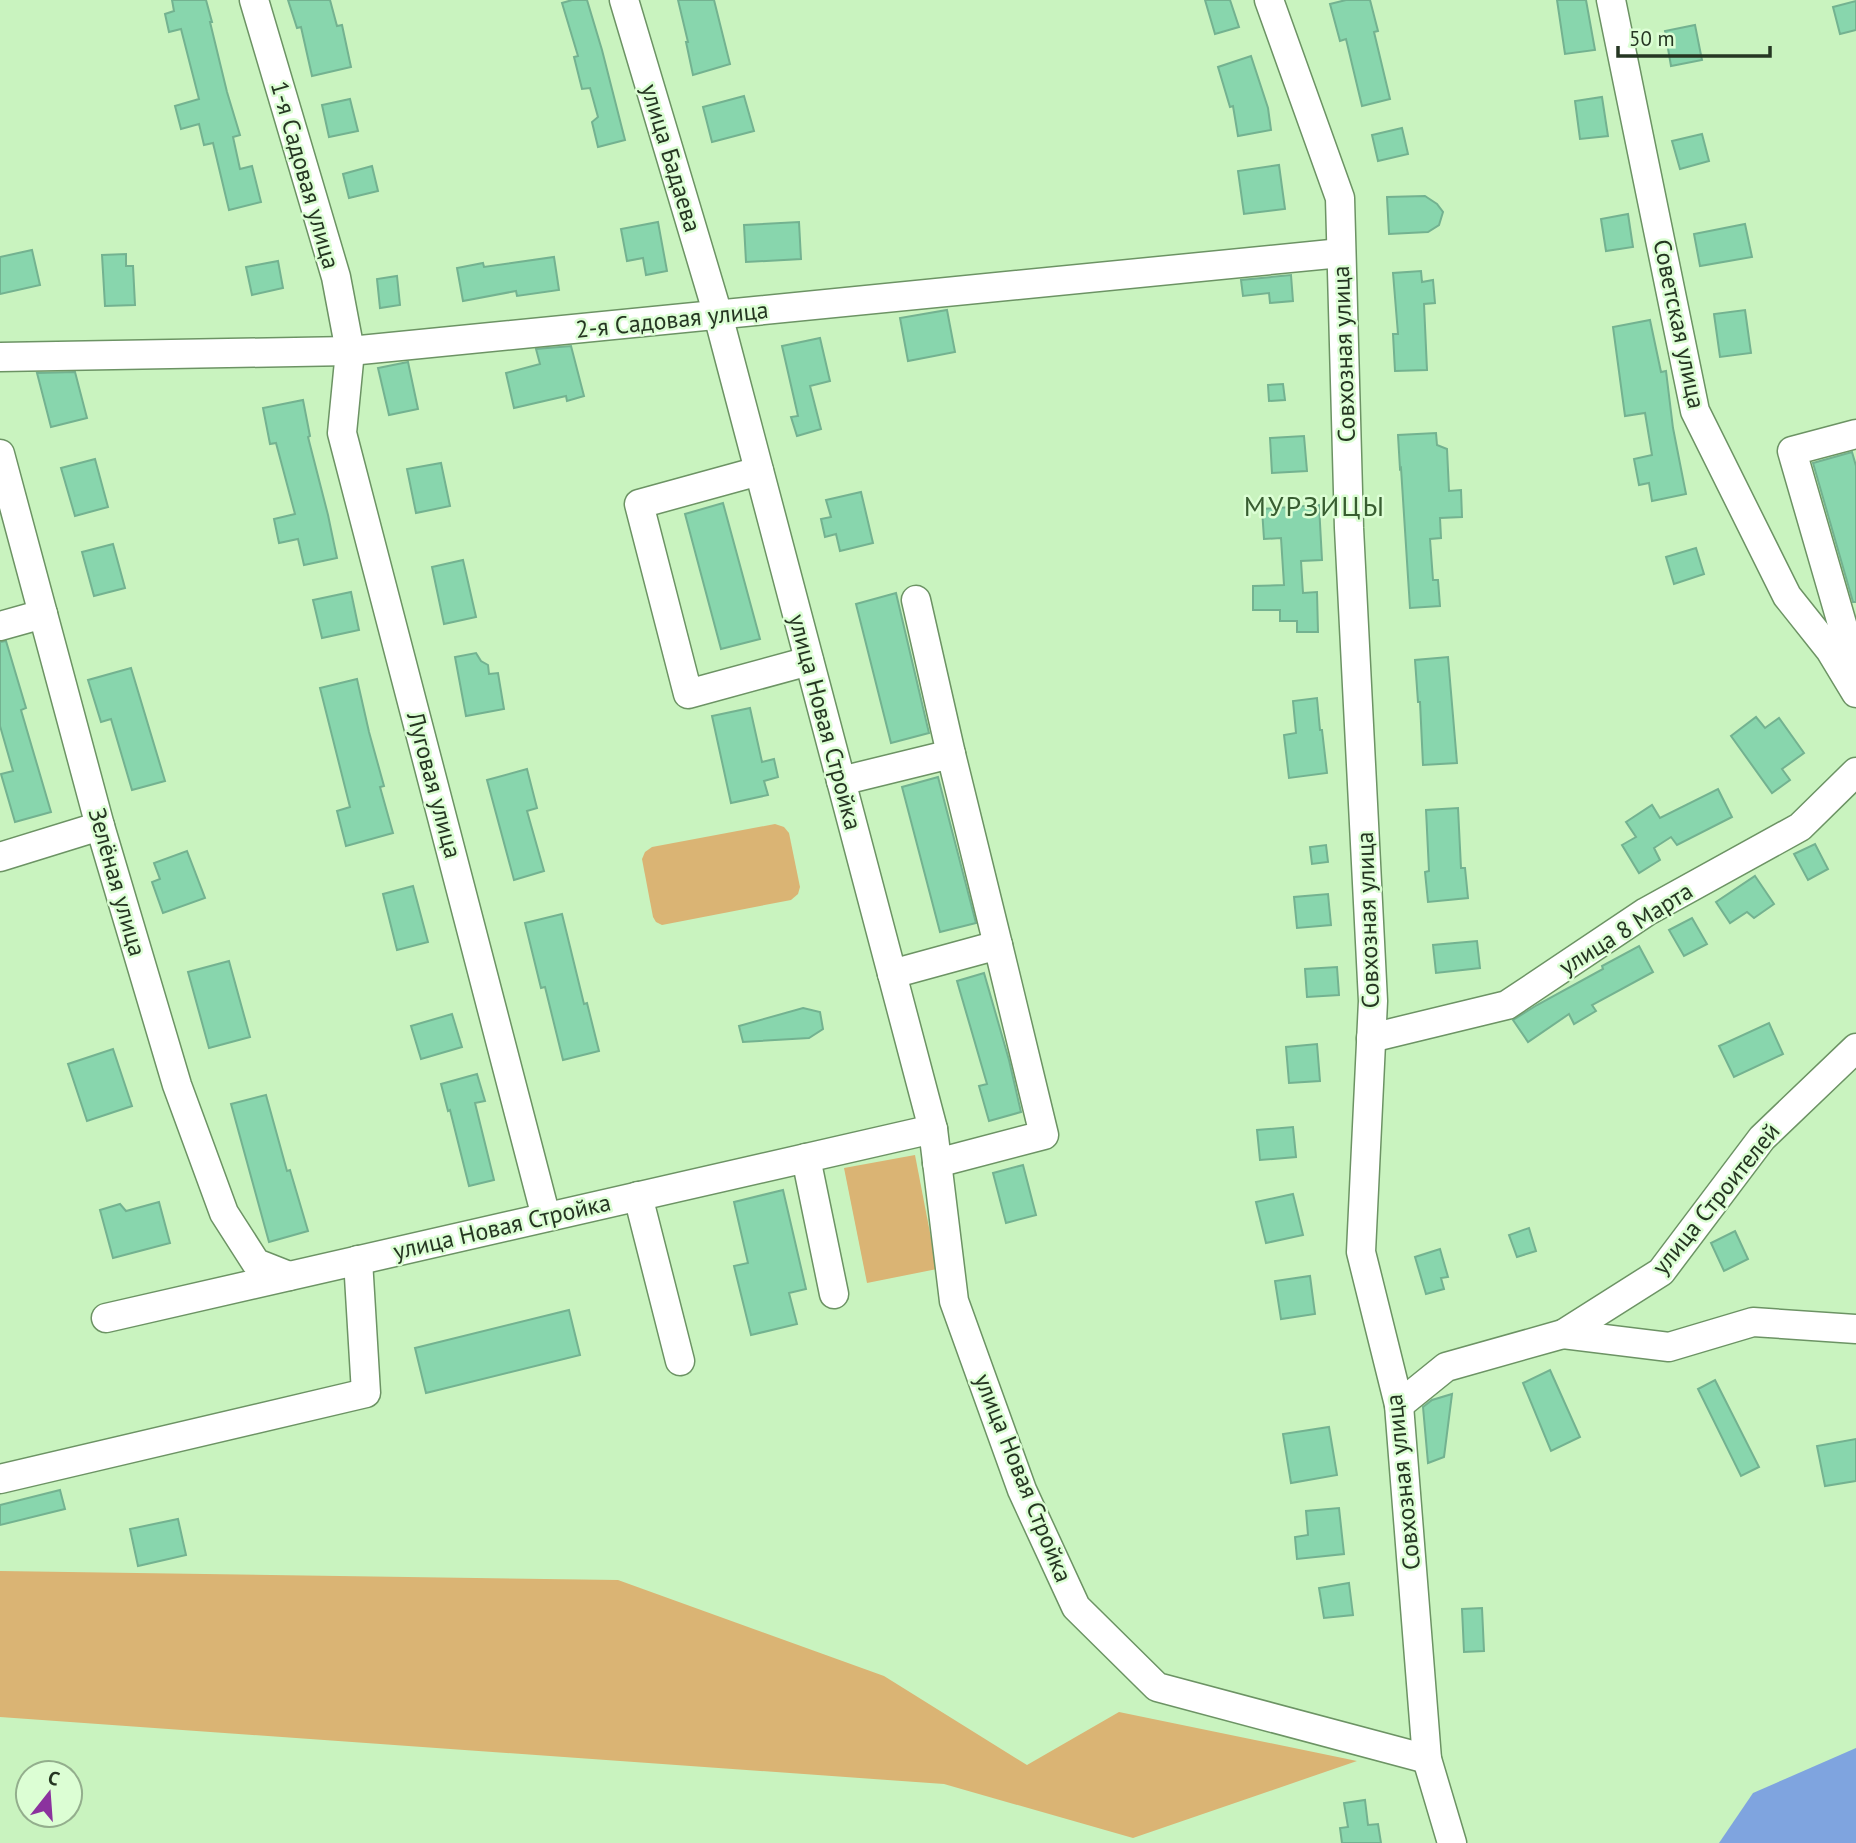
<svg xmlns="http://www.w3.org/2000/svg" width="1856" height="1843" font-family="'PT Sans',sans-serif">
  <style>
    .green { fill: #dab474 }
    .water { fill: #7fa4df }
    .building { fill: #88d6ad; stroke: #73b290; stroke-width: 2 }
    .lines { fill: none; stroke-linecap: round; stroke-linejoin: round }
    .minor-casing { stroke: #6c9364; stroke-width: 31 }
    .minor { stroke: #fff; stroke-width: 28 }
    .labels { text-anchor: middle; stroke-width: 5; stroke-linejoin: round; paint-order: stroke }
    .street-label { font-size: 24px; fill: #253622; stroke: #dcfed4 }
    .quarter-label { font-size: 28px; letter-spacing: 2px; fill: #385d31; stroke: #dcfed4 }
  </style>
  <rect width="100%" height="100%" fill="#c9f3bf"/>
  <!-- green -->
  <g class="green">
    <polygon points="775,824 784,827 789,833 800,887 798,894 791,900 662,925 656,922 653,917 642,859 645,852 652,847"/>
    <polygon points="915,1155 937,1269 867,1283 844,1168"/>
    <polygon points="0,1571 618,1580 884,1676 1027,1765 1119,1712 1357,1761 1133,1838 944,1784 0,1717"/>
  </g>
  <!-- water -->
  <polygon class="water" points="1856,1748 1856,1843 1719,1843 1753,1793"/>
  <!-- building -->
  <g class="building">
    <polygon points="172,0 206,0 212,22 210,22 227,92 240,135 233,137 240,169 252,166 261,202 229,210 213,143 204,145 199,124 181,129 175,106 199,99 181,29 169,32 165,14 174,11"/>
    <polygon points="288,0 330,0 337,26 342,25 351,67 312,76 301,27 297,28"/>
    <polygon points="572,0 587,0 602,50 625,140 598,147 592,122 598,117 590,88 582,89 574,57 578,56 562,3"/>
    <polygon points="678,0 714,0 730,64 693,75 686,42 688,42"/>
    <polygon points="1205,0 1230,0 1239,27 1215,34"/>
    <polygon points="1346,0 1370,0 1378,31 1374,32 1390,99 1362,106 1346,39 1340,41 1330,4"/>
    <polygon points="1557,0 1586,0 1595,50 1565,54"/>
    <polygon points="1856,1 1856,30 1840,34 1833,7"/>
    <polygon points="1695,25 1702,60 1671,66 1665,31"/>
    <polygon points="1251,56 1268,108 1271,130 1238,136 1233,106 1230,107 1218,67"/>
    <polygon points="744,96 754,131 712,142 703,107"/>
    <polygon points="1602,97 1608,136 1580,139 1575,101"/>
    <polygon points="350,99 358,131 329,137 322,105"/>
    <polygon points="1402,128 1408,154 1378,161 1372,135"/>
    <polygon points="1702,134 1709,161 1680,169 1672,141"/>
    <polygon points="1279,165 1285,209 1244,214 1238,171"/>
    <polygon points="372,166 378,191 349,198 343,174"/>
    <polygon points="1425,196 1437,204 1443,212 1439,225 1428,232 1389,234 1387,197"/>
    <polygon points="1628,214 1633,247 1606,251 1601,219"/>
    <polygon points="658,222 667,271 646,275 643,258 627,261 621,229"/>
    <polygon points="799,222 801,259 746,262 744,225"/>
    <polygon points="1745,224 1752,257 1700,266 1694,234"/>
    <polygon points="32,250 40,285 0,294 0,257"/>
    <polygon points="126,254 126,266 133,266 135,305 105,306 102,255"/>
    <polygon points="554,257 559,290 517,296 516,291 463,301 457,268 483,263 484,267"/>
    <polygon points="278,261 283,288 252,295 246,267"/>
    <polygon points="1421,271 1422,282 1433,280 1435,303 1424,304 1427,370 1395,371 1393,334 1398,334 1393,273"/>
    <polygon points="1291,275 1293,301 1270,303 1269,293 1243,296 1241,280"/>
    <polygon points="397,276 400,305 380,308 377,279"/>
    <polygon points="947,310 955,352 908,361 900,318"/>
    <polygon points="1745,310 1751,353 1720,357 1714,314"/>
    <polygon points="1650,320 1661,372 1666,371 1673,428 1686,494 1652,501 1649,483 1639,485 1634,459 1652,455 1645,413 1625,416 1613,327"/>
    <polygon points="820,338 830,381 810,386 821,429 797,436 791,417 798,416 782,346"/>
    <polygon points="571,346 584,396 567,401 566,396 514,408 506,373 540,364 536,349"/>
    <polygon points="408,362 418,409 389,415 378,368"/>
    <polygon points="75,372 87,418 51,427 37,373"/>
    <polygon points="1283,384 1285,400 1269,401 1268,385"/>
    <polygon points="303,400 310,436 308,437 328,515 337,558 304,565 298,539 279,543 274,519 295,514 276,443 270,444 263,408"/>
    <polygon points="1436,433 1437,445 1447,449 1449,491 1461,490 1462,517 1440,518 1441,538 1430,539 1433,580 1438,580 1440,606 1410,608 1401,468 1400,469 1398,435"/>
    <polygon points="1304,436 1307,471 1272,473 1270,438"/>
    <polygon points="1852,452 1856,466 1856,602 1853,602 1813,463"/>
    <polygon points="95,459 108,507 75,516 61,468"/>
    <polygon points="441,463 450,506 416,513 407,469"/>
    <polygon points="861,492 873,543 840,551 836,534 825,537 821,519 831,517 826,500"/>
    <polygon points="723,503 760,639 721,649 685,514"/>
    <polygon points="1319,505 1322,560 1301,561 1303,593 1317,592 1318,632 1297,632 1297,621 1280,621 1280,610 1253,610 1253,586 1284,585 1281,538 1264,539 1262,509"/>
    <polygon points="113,544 125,588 94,596 82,552"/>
    <polygon points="1696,548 1704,574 1674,584 1666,557"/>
    <polygon points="463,560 476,617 444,624 432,567"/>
    <polygon points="351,592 359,630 322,638 313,600"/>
    <polygon points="896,593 929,733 891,743 856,604"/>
    <polygon points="6,641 26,708 21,710 51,812 15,822 1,774 13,771 0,726 0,642"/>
    <polygon points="476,653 481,661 488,665 489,674 498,673 504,709 466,716 455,657"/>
    <polygon points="1448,657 1457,763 1423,765 1420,702 1418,702 1415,660"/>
    <polygon points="131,668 165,781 132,790 111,719 101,722 88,680"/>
    <polygon points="357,679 369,732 384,786 380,787 393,833 346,846 337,811 350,807 320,688"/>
    <polygon points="1317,698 1320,730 1322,730 1327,773 1289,778 1284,735 1296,733 1293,701"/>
    <polygon points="750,708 762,762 774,759 778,777 764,781 768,795 731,803 712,716"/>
    <polygon points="1756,717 1765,728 1779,718 1804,753 1782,769 1790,780 1772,793 1731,736"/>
    <polygon points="527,769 537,808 527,811 544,871 514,880 487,780"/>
    <polygon points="938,777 976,923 940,932 902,787"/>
    <polygon points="1718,789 1732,817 1677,845 1671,837 1654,848 1660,860 1639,873 1622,845 1636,837 1626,822 1652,805 1660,818"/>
    <polygon points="1458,808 1461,868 1465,868 1468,898 1428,902 1425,872 1429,871 1426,810"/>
    <polygon points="1815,844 1828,869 1808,880 1794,854"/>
    <polygon points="1326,845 1328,862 1312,864 1310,847"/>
    <polygon points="187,851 205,898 163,913 152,882 160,879 154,863"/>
    <polygon points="1755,876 1774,904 1754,918 1747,912 1730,923 1716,902"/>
    <polygon points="413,886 428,942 397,950 383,894"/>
    <polygon points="1328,894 1331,925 1297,928 1294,897"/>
    <polygon points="562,914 584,1004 587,1003 599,1051 563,1060 545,987 541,988 525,923"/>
    <polygon points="1692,918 1707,944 1684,956 1669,930"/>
    <polygon points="1477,941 1480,968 1436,973 1433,945"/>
    <polygon points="1639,946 1653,972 1592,1005 1596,1011 1574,1024 1569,1014 1528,1042 1513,1020 1537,1005 1603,969 1602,966"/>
    <polygon points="229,961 250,1037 209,1048 188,972"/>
    <polygon points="1337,967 1339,995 1307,997 1305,969"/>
    <polygon points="984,973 1009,1060 1021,1112 989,1121 979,1086 987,1084 957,981"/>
    <polygon points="803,1008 820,1012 823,1029 809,1038 743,1042 739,1026"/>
    <polygon points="452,1014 462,1047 421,1059 411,1026"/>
    <polygon points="1769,1023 1783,1054 1734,1077 1719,1046"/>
    <polygon points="1317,1044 1320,1081 1289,1083 1286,1047"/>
    <polygon points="113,1049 132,1106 87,1121 68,1064"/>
    <polygon points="477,1074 485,1101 475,1103 494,1180 469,1186 450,1110 448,1111 441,1084"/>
    <polygon points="266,1095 287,1171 290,1170 308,1231 269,1242 231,1104"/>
    <polygon points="1293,1127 1296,1157 1260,1160 1257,1130"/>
    <polygon points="1023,1165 1036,1215 1006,1223 993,1173"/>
    <polygon points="783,1190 806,1289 789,1293 797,1324 751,1335 734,1266 748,1263 734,1202"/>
    <polygon points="1293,1194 1303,1235 1266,1243 1256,1202"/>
    <polygon points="159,1202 170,1243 113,1258 100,1210 120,1204 126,1211"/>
    <polygon points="1529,1228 1536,1251 1517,1257 1509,1235"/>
    <polygon points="1735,1231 1748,1259 1724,1271 1711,1243"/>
    <polygon points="1440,1249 1448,1277 1441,1278 1444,1289 1426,1294 1415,1257"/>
    <polygon points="1310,1276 1315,1314 1281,1319 1275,1281"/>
    <polygon points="569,1310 580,1355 426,1393 415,1348"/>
    <polygon points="1550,1370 1580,1437 1551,1451 1523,1383"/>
    <polygon points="1715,1380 1759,1467 1741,1476 1698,1389"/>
    <polygon points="1452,1394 1444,1457 1428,1463 1423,1407 1432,1400"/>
    <polygon points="1329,1427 1337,1475 1291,1483 1283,1434"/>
    <polygon points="1856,1439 1856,1481 1825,1486 1817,1446"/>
    <polygon points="60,1490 65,1509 0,1525 0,1505"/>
    <polygon points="1339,1508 1344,1554 1297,1559 1295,1537 1308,1535 1306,1511"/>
    <polygon points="178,1519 186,1555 138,1566 130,1529"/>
    <polygon points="1349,1583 1353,1615 1324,1618 1319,1588"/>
    <polygon points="1482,1608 1484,1651 1464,1652 1462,1609"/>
    <polygon points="1365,1800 1368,1825 1378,1824 1381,1843 1342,1843 1340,1828 1348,1827 1344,1803"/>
  </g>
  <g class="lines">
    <defs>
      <g id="minor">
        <polyline points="254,0 336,277 350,351 342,433 546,1217"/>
        <polyline points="624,0 718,315 933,1129 954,1301 1022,1490 1076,1607 1157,1687 1427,1759"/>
        <polyline points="1269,0 1340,198 1349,528 1373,1001 1361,1252 1399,1405 1427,1759 1452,1843"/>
        <polyline points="1611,0 1695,411 1787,596 1830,650 1856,693"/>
        <polyline points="0,357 350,351 1341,253"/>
        <polyline points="1856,434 1792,451 1856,672"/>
        <polyline points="0,454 100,826 177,1085 224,1213 256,1263 289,1276"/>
        <polyline points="759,471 639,504 688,694 809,661"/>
        <polyline points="916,600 951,754"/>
        <polyline points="0,626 43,614"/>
        <polyline points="841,781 951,754 998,945"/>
        <polyline points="0,857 100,826"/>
        <polyline points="892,974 998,945 1044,1135 937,1163"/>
        <polyline points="1371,1038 1507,1005 1646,912 1800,827 1856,772"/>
        <polyline points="806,1158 834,1294"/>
        <polyline points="638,1196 680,1361"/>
        <polyline points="106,1318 933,1129"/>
        <polyline points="1563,1334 1669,1347 1753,1322 1856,1329"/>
        <polyline points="1399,1405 1446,1367 1563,1334 1661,1272 1762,1138 1856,1048"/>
        <polyline points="0,1479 366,1393 358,1260"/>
      </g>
    </defs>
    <!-- minor casing -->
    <use href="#minor" class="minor-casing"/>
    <!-- minor -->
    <use href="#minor" class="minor"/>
  </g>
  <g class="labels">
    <!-- street labels -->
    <g class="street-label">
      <text transform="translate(671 158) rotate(73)" y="8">улица Бадаева</text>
      <text transform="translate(305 175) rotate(74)" y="8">1-я Садовая улица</text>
      <text transform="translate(672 320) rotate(-6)" y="8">2-я Садовая улица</text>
      <text transform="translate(1679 324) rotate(78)" y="8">Советская улица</text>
      <text transform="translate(1344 354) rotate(-92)" y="8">Совхозная улица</text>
      <text transform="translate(825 722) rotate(75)" y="8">улица Новая Стройка</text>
      <text transform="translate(434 785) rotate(75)" y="8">Луговая улица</text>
      <text transform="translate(117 882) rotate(74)" y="8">Зелёная улица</text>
      <text transform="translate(1368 920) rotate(-92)" y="8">Совхозная улица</text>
      <text transform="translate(1626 929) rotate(-32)" y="8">улица 8 Марта</text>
      <text transform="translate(1716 1199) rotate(-51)" y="8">улица Строителей</text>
      <text transform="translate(502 1227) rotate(-13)" y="8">улица Новая Стройка</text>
      <text transform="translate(1023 1478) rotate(68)" y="8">улица Новая Стройка</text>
      <text transform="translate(1403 1482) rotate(-96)" y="8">Совхозная улица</text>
    </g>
    <!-- quarter labels -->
    <g class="quarter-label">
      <text x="1315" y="516">МУРЗИЦЫ</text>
    </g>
  </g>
  <!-- north arrow -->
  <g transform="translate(49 1794) rotate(17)"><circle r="33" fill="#dcfed4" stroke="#93ae8d" stroke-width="2"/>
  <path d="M0-5L12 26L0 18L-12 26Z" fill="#8b329e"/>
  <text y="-10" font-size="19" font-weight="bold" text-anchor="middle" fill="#253622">С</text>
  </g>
  <!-- scale -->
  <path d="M1618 46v10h152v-10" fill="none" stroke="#253622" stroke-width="3.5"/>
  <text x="1629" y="46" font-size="21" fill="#253622" stroke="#dcfed4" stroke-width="5" paint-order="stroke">50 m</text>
</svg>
